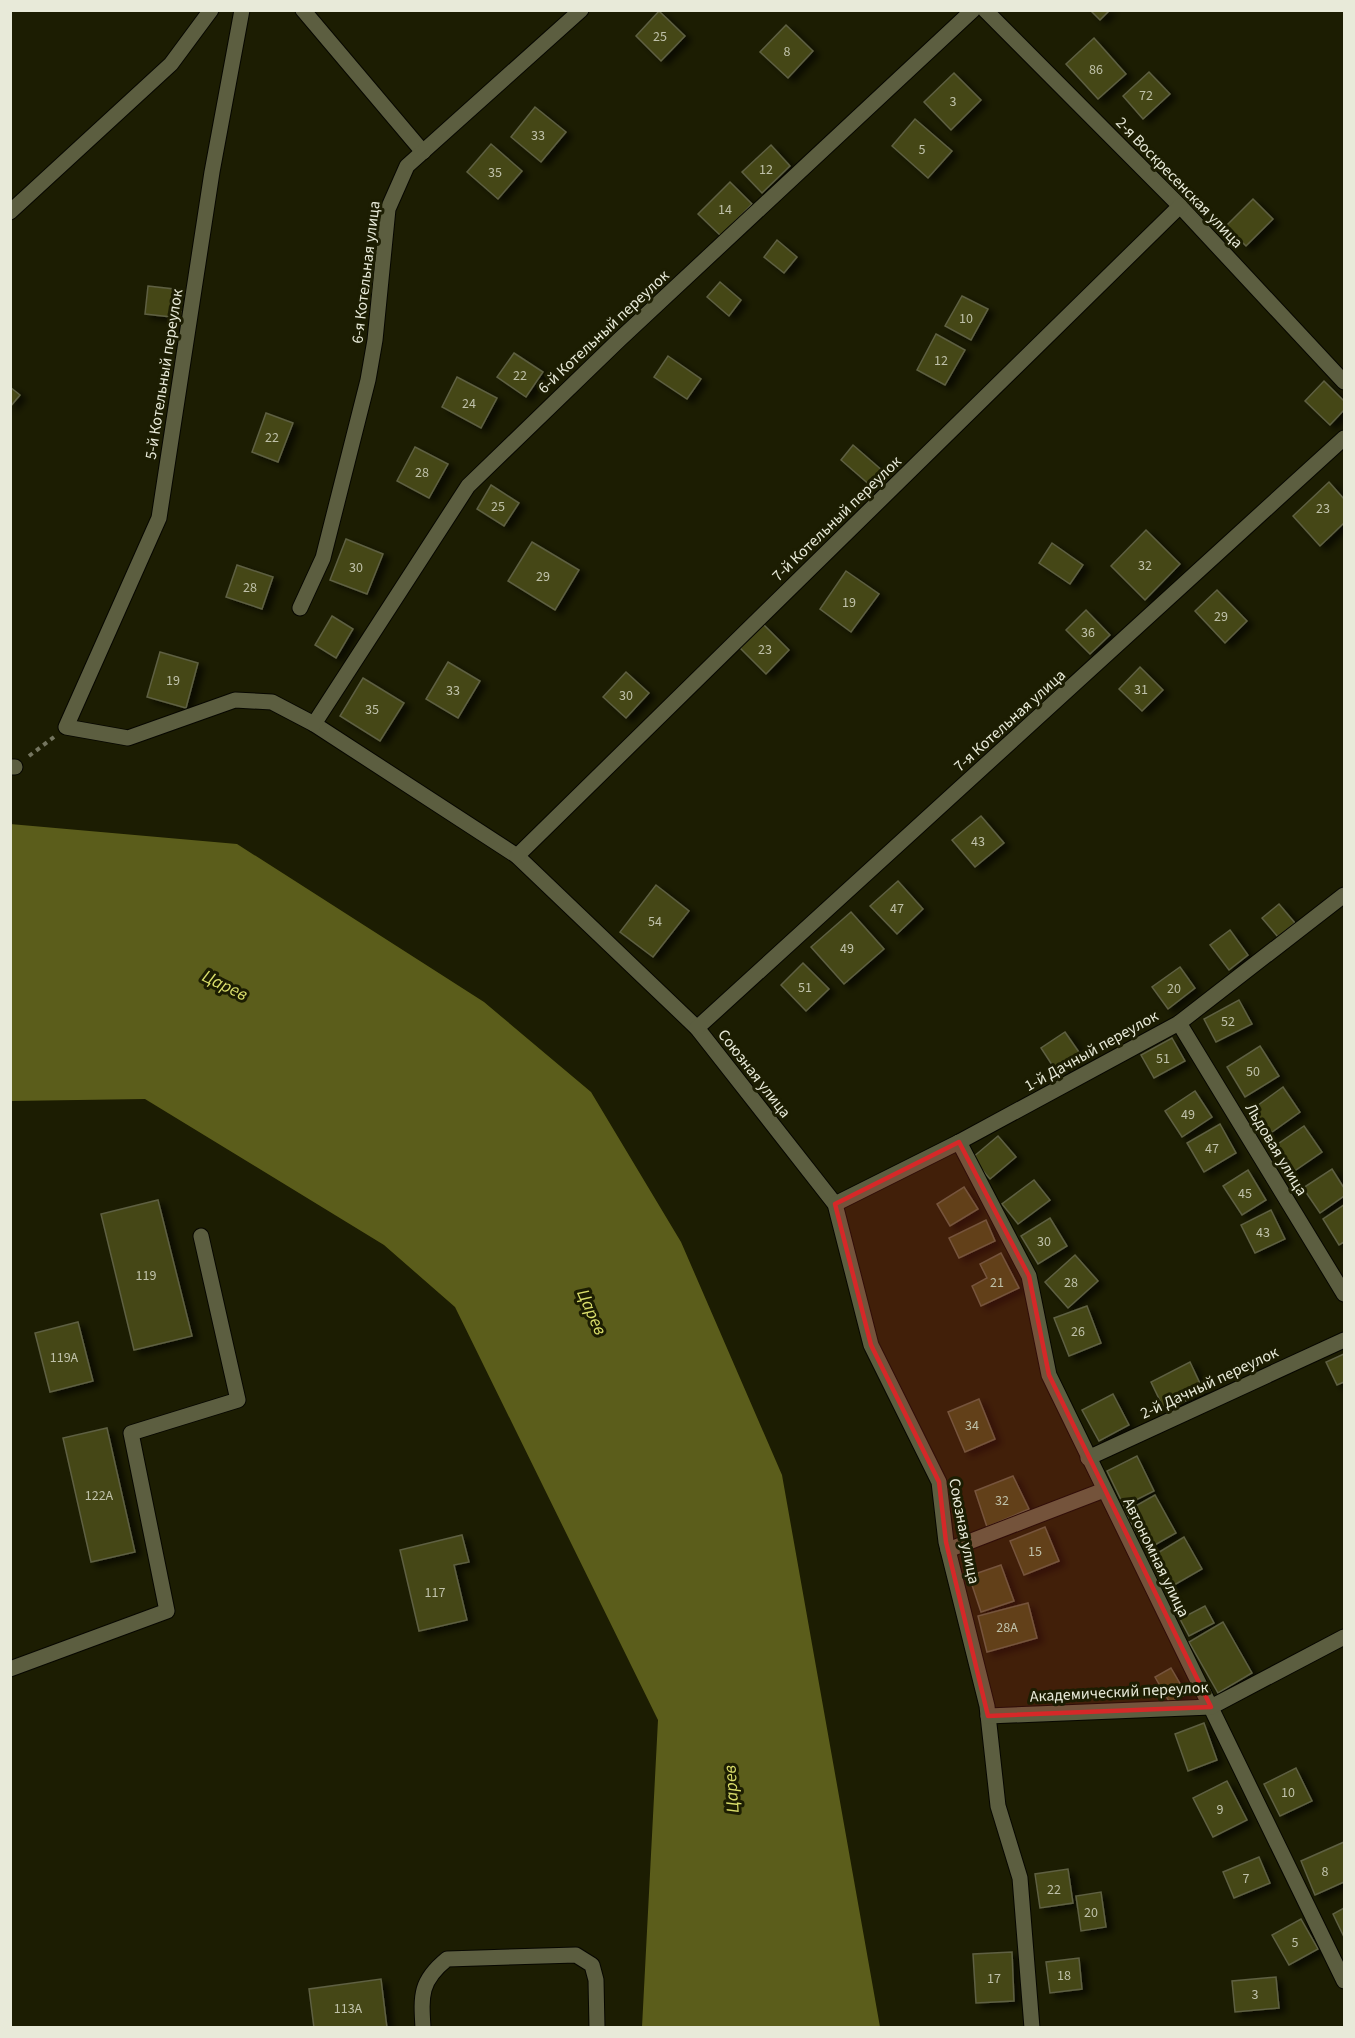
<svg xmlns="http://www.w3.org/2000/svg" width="1355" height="2038" font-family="'Source Sans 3',sans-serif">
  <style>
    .water { fill: #5b5d1b }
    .building { fill: #454619; stroke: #5e6042; stroke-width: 1.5; filter: url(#shadow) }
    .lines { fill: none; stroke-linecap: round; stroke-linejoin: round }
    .minor-casing { stroke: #070700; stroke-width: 17 }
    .path { stroke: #74755f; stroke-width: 4; stroke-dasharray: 4.5 4.5; stroke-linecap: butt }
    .minor { stroke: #5c5e40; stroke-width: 15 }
    .marked { fill: #d62828; fill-opacity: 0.2; stroke: #d62828; stroke-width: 4.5; stroke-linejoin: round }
    .labels { text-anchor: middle; stroke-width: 6; stroke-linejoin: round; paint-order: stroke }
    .number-label { font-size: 14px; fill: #bfc1a9 }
    .street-label { font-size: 16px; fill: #e8ead9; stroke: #1c1d02 }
    .water-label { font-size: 18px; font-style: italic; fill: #dade6b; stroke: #1c1d02 }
  </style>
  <defs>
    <filter id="shadow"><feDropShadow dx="6" dy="4" stdDeviation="3" flood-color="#0009"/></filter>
  </defs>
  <rect width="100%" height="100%" fill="#1c1d02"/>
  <!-- water -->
  <polygon class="water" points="10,824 237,844 484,1002 591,1092 681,1242 782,1475 880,2027 642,2027 658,1720 455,1307 384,1245 145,1099 11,1101"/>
  <!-- building -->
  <g class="building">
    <polygon points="1090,10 1110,10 1100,20"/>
    <polygon points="659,11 685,36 661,61 636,36"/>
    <polygon points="786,25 813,51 788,78 760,52"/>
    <polygon points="1094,38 1126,74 1098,99 1066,64"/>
    <polygon points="1149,72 1170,94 1143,119 1123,96"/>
    <polygon points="954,73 981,100 951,130 924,102"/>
    <polygon points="535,107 566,132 541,162 511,137"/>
    <polygon points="915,119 952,151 928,178 892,146"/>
    <polygon points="491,144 522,171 498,199 467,172"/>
    <polygon points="771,145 790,166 762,193 742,172"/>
    <polygon points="730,182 752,204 721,236 698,214"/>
    <polygon points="1253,199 1273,219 1246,246 1226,226"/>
    <polygon points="777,240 797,257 784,273 764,257"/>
    <polygon points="720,282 741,300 729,316 707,297"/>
    <polygon points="148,286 183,290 180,318 145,314"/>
    <polygon points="962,296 988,309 971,340 945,326"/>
    <polygon points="936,334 965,350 945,385 917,370"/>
    <polygon points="514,353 543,372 526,397 497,377"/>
    <polygon points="668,356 701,379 687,399 654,377"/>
    <polygon points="457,377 497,398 481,428 442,407"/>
    <polygon points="1324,381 1344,401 1344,410 1330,425 1305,401"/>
    <polygon points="10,387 20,395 10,407"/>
    <polygon points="266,413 293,423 278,462 252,452"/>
    <polygon points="853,445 884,472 872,487 841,460"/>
    <polygon points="415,447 448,464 429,498 397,481"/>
    <polygon points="1329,482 1344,499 1344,523 1320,546 1293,516"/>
    <polygon points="491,485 519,503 504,526 477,509"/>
    <polygon points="1146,530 1180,564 1145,600 1111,566"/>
    <polygon points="346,539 383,554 367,594 330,580"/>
    <polygon points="532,542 579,570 555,610 508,581"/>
    <polygon points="1052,543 1083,565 1070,584 1039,563"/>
    <polygon points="237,565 273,577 262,609 226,597"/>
    <polygon points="846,571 879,594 851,632 820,609"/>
    <polygon points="1217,590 1247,621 1225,643 1195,611"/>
    <polygon points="1086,610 1110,635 1090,654 1066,630"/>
    <polygon points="332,616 353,629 336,658 315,645"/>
    <polygon points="763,624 789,650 766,674 740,648"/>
    <polygon points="160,652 198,663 186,708 147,697"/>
    <polygon points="448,662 480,681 458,718 426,699"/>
    <polygon points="1140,667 1163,690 1142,711 1119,689"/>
    <polygon points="626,672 649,693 626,718 603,697"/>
    <polygon points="363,678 404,703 380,741 340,716"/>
    <polygon points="981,816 1004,843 975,867 952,840"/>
    <polygon points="898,881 923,909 897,934 870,906"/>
    <polygon points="656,885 689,911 653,957 620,932"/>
    <polygon points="1279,904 1295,923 1278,937 1262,918"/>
    <polygon points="851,912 884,949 844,984 811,947"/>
    <polygon points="1230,930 1248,955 1229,970 1210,945"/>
    <polygon points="803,963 829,989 806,1011 781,985"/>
    <polygon points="1180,967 1195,988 1168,1009 1152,987"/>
    <polygon points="1239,1000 1252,1024 1216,1042 1204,1019"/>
    <polygon points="1065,1032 1081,1055 1056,1071 1041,1048"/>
    <polygon points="1172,1038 1185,1061 1154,1078 1141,1055"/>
    <polygon points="1260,1046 1279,1076 1245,1097 1227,1067"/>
    <polygon points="1283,1087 1300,1112 1268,1135 1250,1111"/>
    <polygon points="1195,1091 1212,1117 1182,1137 1165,1111"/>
    <polygon points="1220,1124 1236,1153 1204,1172 1187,1143"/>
    <polygon points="1304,1126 1322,1152 1293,1172 1275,1146"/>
    <polygon points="998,1136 1016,1157 990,1179 972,1158"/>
    <polygon points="1332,1169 1344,1188 1344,1196 1320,1213 1303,1188"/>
    <polygon points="1248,1170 1266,1200 1242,1215 1223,1186"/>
    <polygon points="1034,1180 1050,1200 1018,1224 1002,1204"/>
    <polygon points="964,1187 978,1209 950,1226 937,1204"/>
    <polygon points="158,1200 192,1336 134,1350 101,1214"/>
    <polygon points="1344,1205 1344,1242 1339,1245 1323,1219"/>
    <polygon points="1271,1210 1285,1239 1255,1253 1241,1225"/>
    <polygon points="1050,1218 1067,1246 1038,1264 1021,1236"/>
    <polygon points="986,1220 995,1241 959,1258 949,1238"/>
    <polygon points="1001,1253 1019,1288 981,1306 972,1286 987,1278 980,1264"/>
    <polygon points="1075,1255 1098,1281 1068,1308 1045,1282"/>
    <polygon points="1087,1306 1101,1343 1069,1356 1054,1318"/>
    <polygon points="78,1322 93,1381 50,1392 35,1333"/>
    <polygon points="1344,1354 1344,1382 1337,1385 1326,1362"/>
    <polygon points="1190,1362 1204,1392 1165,1411 1151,1382"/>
    <polygon points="1113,1394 1129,1425 1099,1441 1082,1410"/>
    <polygon points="979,1399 995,1439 965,1452 948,1412"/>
    <polygon points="107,1428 135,1552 91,1562 63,1438"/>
    <polygon points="1137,1456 1154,1491 1124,1506 1107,1471"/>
    <polygon points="1013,1476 1029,1509 987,1527 975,1491"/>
    <polygon points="1155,1495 1176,1533 1146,1550 1125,1512"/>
    <polygon points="1045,1527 1059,1561 1024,1575 1010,1541"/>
    <polygon points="462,1535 469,1562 454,1565 467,1620 419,1631 400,1550"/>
    <polygon points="1184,1537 1202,1569 1169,1588 1151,1557"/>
    <polygon points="1001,1565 1014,1601 981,1612 969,1576"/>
    <polygon points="1028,1603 1037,1638 987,1652 978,1616"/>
    <polygon points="1205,1606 1214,1623 1189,1636 1180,1619"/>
    <polygon points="1223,1622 1252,1673 1218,1693 1189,1642"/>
    <polygon points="1171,1668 1186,1694 1170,1703 1155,1677"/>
    <polygon points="1204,1723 1217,1760 1188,1771 1175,1734"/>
    <polygon points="1296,1768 1312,1801 1280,1816 1264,1784"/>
    <polygon points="1227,1781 1247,1820 1213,1837 1193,1798"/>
    <polygon points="1344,1842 1344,1882 1315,1895 1301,1861"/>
    <polygon points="1259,1857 1270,1883 1234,1898 1223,1872"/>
    <polygon points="1068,1869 1073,1903 1040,1908 1035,1874"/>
    <polygon points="1101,1892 1106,1927 1081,1931 1076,1896"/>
    <polygon points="1344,1908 1344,1937 1333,1914"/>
    <polygon points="1301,1919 1318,1949 1289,1965 1272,1935"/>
    <polygon points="1012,1952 1014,2001 976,2003 973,1954"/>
    <polygon points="1079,1958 1082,1989 1050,1993 1046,1962"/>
    <polygon points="1276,1977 1279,2008 1235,2012 1232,1981"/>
    <polygon points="381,1979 387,2028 314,2028 309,1989"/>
  </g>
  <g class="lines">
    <defs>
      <g id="minor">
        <polyline points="242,10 212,172 159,518 66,727 128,738 235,700 272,702 314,724 517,856 697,1028 835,1204 871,1345 939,1482 946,1542 987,1706 998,1806 1020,1878 1032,2028"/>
        <polyline points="303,10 423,152"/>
        <polyline points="985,10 1180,206 1344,382"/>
        <polyline points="10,212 171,64 211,10"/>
        <polyline points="300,608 323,558 368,380 375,340 388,209 407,166 581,10"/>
        <polyline points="314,724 468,486 619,340 973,10"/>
        <polyline points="10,767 15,767"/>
        <polyline points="517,856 1180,206"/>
        <polyline points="1179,1023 1344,1294"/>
        <polyline points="697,1028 1344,438"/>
        <polyline points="959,1142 1029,1276 1049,1375 1344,1981"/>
        <polyline points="835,1204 959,1142 1179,1023 1344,895"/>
        <polyline points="1088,1458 1344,1340"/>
        <polyline points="948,1550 1104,1490"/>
        <polyline points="10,1669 167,1611 131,1433 238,1400 201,1236"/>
        <polyline points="988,1716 1211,1707 1344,1637"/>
        <path d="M423,2028C421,1995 420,1981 447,1959L576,1955L592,1965L596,1980L597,2028"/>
      </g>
    </defs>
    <!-- minor casing -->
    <use href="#minor" class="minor-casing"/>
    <!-- path -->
    <polyline class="path" points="29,756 54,737"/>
    <!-- minor -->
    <use href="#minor" class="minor"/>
  </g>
  <!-- marked area -->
  <path class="marked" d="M959,1142L1029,1276L1049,1375L1211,1707L988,1716L946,1542L939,1482L871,1345L835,1204Z"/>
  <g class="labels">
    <!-- number labels -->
    <g class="number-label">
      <text x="660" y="41">25</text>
      <text x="787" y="56">8</text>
      <text x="1096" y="74">86</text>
      <text x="1146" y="100">72</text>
      <text x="953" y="106">3</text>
      <text x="538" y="140">33</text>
      <text x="922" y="154">5</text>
      <text x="766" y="174">12</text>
      <text x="495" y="177">35</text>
      <text x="725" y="214">14</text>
      <text x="966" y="323">10</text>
      <text x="941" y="365">12</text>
      <text x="520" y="380">22</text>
      <text x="469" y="408">24</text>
      <text x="272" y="442">22</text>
      <text x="422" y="477">28</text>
      <text x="498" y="511">25</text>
      <text x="1323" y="513">23</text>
      <text x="1145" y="570">32</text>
      <text x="356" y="572">30</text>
      <text x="543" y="581">29</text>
      <text x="250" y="592">28</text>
      <text x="849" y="607">19</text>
      <text x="1221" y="621">29</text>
      <text x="1088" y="637">36</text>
      <text x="765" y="654">23</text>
      <text x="173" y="685">19</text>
      <text x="1141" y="694">31</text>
      <text x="453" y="695">33</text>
      <text x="626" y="700">30</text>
      <text x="372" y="714">35</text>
      <text x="978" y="846">43</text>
      <text x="897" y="913">47</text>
      <text x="655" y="926">54</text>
      <text x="847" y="953">49</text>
      <text x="805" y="992">51</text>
      <text x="1174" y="993">20</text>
      <text x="1228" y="1026">52</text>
      <text x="1163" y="1063">51</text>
      <text x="1253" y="1076">50</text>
      <text x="1188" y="1119">49</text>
      <text x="1212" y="1153">47</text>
      <text x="1245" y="1198">45</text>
      <text x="1263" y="1237">43</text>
      <text x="1044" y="1246">30</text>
      <text x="146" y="1280">119</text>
      <text x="997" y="1287">21</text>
      <text x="1071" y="1287">28</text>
      <text x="1078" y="1336">26</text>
      <text x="64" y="1362">119А</text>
      <text x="972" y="1430">34</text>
      <text x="99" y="1500">122А</text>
      <text x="1002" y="1505">32</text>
      <text x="1035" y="1556">15</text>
      <text x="435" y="1597">117</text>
      <text x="1007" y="1632">28А</text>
      <text x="1288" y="1797">10</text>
      <text x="1220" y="1814">9</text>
      <text x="1325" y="1876">8</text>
      <text x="1246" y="1883">7</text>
      <text x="1054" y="1894">22</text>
      <text x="1091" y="1917">20</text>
      <text x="1295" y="1947">5</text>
      <text x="1064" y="1980">18</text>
      <text x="994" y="1983">17</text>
      <text x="1255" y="1999">3</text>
      <text x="348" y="2013">113А</text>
    </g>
    <!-- street labels -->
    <g class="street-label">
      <text transform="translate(1180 182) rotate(46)" y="6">2-я Воскресенская улица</text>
      <text transform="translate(365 272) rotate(-83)" y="6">6-я Котельная улица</text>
      <text transform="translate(603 331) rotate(-43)" y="6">6-й Котельный переулок</text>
      <text transform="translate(163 374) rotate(-81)" y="6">5-й Котельный переулок</text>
      <text transform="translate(836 518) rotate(-44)" y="6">7-й Котельный переулок</text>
      <text transform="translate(1009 720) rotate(-42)" y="6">7-я Котельная улица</text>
      <text transform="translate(1091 1050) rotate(-29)" y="6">1-й Дачный переулок</text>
      <text transform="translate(755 1073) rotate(52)" y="6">Союзная улица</text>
      <text transform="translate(1277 1149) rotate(59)" y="6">Льдовая улица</text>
      <text transform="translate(1209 1382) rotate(-25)" y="6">2-й Дачный переулок</text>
      <text transform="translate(965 1531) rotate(79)" y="6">Союзная улица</text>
      <text transform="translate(1157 1557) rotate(64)" y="6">Автономная улица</text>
      <text transform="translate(1119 1691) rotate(-3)" y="6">Академический переулок</text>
    </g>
    <!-- water labels -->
    <g class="water-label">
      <text transform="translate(225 985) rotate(26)" y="6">Царев</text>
      <text transform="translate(592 1312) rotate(66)" y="6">Царев</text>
      <text transform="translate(731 1789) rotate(-94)" y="6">Царев</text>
    </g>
  </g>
  <!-- border -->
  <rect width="1355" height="2038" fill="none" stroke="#e8ead9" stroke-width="24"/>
</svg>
